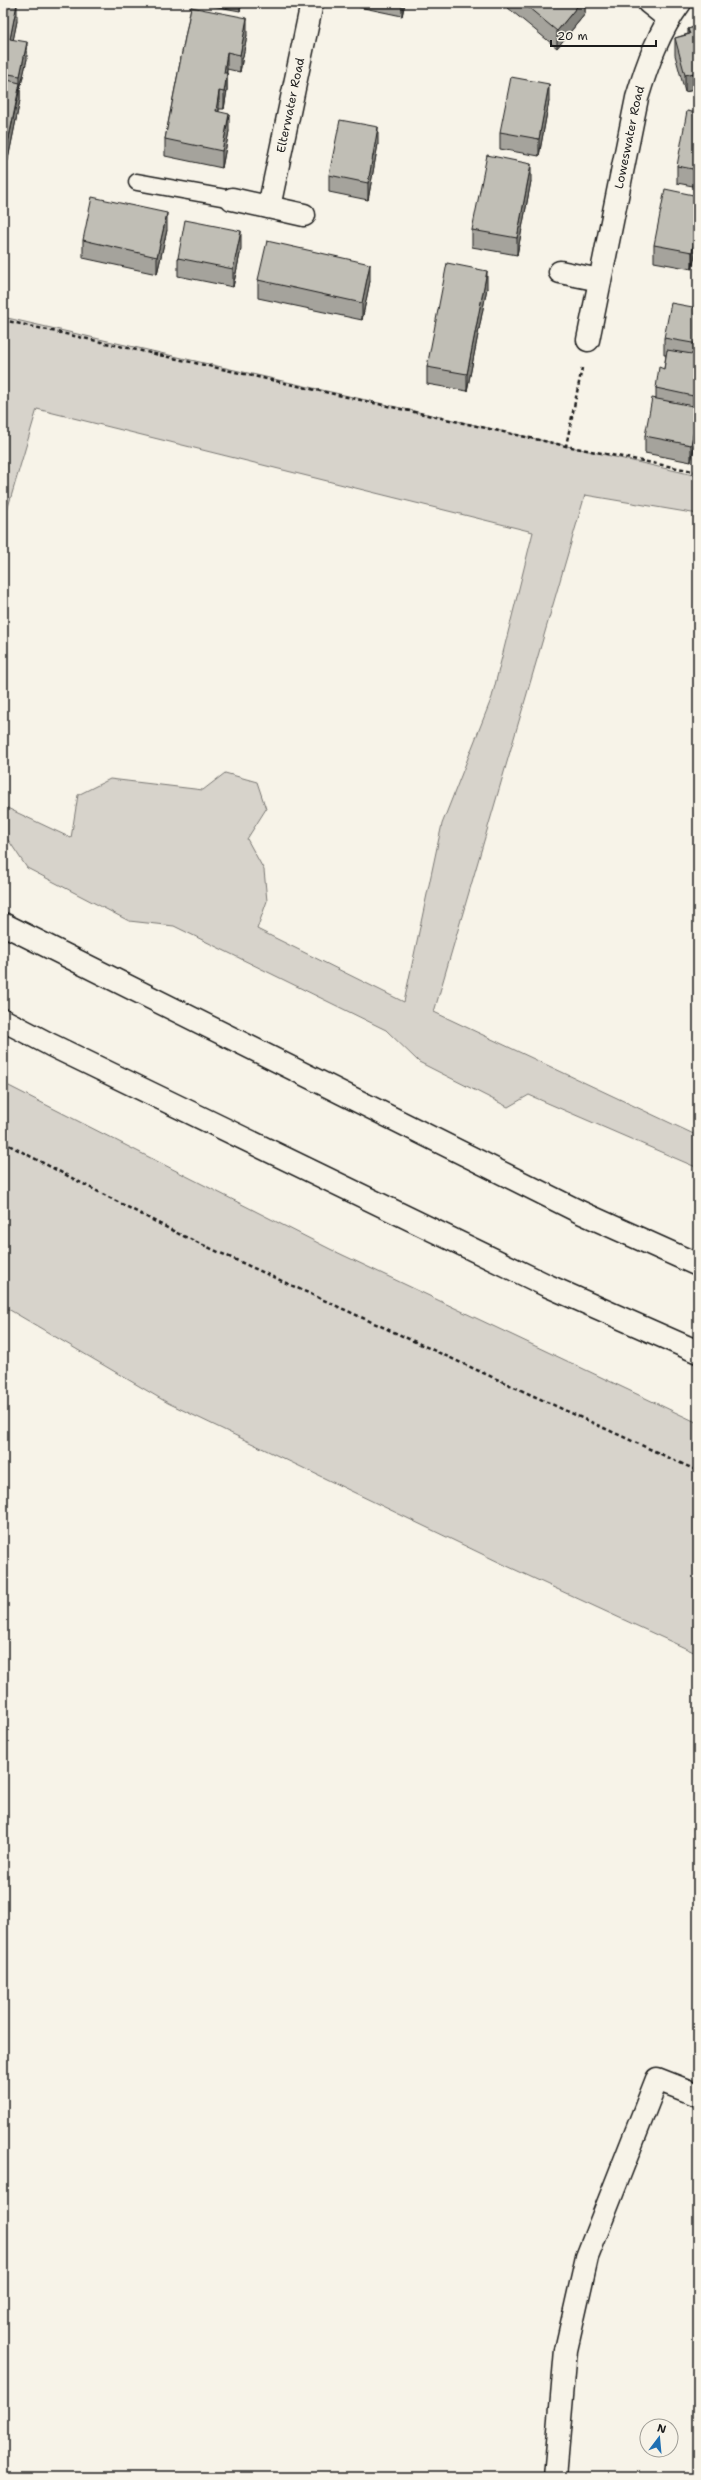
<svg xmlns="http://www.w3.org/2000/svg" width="701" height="2480" font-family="'Shantell Sans',sans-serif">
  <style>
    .green { fill: #d7d3cb; stroke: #7a7874 }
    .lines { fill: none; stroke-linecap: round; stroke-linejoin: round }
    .lane-casing { stroke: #1c1c1c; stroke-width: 19 }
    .street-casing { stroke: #1c1c1c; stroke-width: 25 }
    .highway-casing { stroke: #1c1c1c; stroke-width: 25 }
    .path { stroke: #1c1c1c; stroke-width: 2.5; stroke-dasharray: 4 3; stroke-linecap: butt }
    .lane { stroke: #f7f3e8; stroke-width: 16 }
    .street { stroke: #f7f3e8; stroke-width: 22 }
    .highway { stroke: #f7f3e8; stroke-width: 22 }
    .wall { fill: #a5a39c; stroke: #1c1c1c }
    .shaded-wall { fill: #86857f; stroke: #1c1c1c }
    .building { fill: #c0beb5; stroke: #1c1c1c }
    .labels { text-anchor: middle; stroke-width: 3.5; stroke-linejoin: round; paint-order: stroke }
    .street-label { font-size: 12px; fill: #1c1c1c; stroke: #f7f3e8 }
  </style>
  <rect width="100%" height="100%" fill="#f7f3e8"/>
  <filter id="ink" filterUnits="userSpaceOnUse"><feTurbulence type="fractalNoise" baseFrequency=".025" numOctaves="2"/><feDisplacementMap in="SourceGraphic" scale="8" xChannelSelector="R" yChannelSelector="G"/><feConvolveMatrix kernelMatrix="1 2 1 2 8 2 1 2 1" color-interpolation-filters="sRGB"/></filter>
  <g filter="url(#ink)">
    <!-- green -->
    <g class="green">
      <polygon points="3,317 698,476 698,514 585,495 434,1012 698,1136 698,1168 529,1095 508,1107 419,1062 386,1030 174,926 129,921 27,868 9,841 3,837 3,806 71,838 78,795 110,779 203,790 225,773 257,782 266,809 247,839 264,870 267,901 257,929 404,1002 442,824 492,697 533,532 37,409 3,524"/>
      <polygon points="3,1083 330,1249 698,1423 698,1654 507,1566 168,1403 3,1306"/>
    </g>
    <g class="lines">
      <defs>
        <polyline id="lane" points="137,182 232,199"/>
        <g id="street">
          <polyline points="649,3 669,19"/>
          <polyline points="232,199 304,215"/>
          <path id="s1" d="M269,207L312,3"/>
          <polyline points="560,272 600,280"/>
          <path id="s2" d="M588,340L637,98C647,65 659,31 680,3"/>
          <polyline points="555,2477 566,2350 587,2257 657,2079 698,2095"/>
        </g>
        <g id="highway">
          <polyline points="3,924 580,1212 698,1265"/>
          <polyline points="3,1020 51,1045 546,1285 698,1352"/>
        </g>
      </defs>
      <!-- lane casing -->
      <use href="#lane" class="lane-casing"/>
      <!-- street casing -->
      <use href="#street" class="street-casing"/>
      <!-- highway casing -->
      <use href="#highway" class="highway-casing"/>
      <!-- path -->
      <g class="path">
        <polyline points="3,320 566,446"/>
        <polyline points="582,368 566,446 698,472"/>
        <polyline points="3,1142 179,1234 698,1471"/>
      </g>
      <!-- lane -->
      <use href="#lane" class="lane"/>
      <!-- street -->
      <use href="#street" class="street"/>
      <!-- highway -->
      <use href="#highway" class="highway"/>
    </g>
    <!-- wall -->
    <g class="wall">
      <polygon points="3,3 17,21 13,40 27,59 20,89 20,100 6,169 3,169"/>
      <polygon points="202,3 242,3 240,11 202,4"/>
      <polygon points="359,3 405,3 402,16 359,7"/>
      <polygon points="502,3 585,3 585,14 557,48"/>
      <polygon points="191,7 247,35 240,72 227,69 227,90 224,109 219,109 219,112 229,131 222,168 165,156 165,139"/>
      <polygon points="698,26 698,89 685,92 675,55 675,38 688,34 688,29"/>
      <polygon points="549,101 539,156 500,149 500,132"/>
      <polygon points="698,113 698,187 677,183 677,166"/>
      <polygon points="378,144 368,200 329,192 329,175"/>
      <polygon points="531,181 517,255 472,247 472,230"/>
      <polygon points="698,196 698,241 692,269 654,262 654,245"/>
      <polygon points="167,230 157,274 83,258 83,240"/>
      <polygon points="241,249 233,287 178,276 178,258"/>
      <polygon points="258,280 370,281 362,320 258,298"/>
      <polygon points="487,288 467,391 427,384 427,367"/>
      <polygon points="698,308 698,443 695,442 691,462 645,453 645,436 656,398 656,388 664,369 666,355 664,355 664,338"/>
    </g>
    <!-- shaded-wall -->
    <g class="shaded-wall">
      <polygon points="240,3 242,3 240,11"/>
      <polygon points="402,3 405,3 402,16"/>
      <polygon points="580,3 585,3 585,14 557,48 557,31"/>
      <polygon points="17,4 17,21 10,56 10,39"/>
      <polygon points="247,18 247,35 240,72 240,55"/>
      <polygon points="27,42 27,59 20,89 20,100 6,169 6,152 20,87 20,76"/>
      <polygon points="227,52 227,69 224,90 224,73"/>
      <polygon points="698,72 698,89 685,92 685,75"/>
      <polygon points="227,73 227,90 224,109 224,92"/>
      <polygon points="549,84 549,101 539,156 539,139"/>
      <polygon points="219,91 219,109 216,128 216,111"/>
      <polygon points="229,114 229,131 222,168 222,151"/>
      <polygon points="378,127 378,144 368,200 368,183"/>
      <polygon points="531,164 531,181 517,255 517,238"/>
      <polygon points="167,213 167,230 157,274 157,257"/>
      <polygon points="698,224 698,241 692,269 692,252"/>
      <polygon points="241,231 241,249 233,287 233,269"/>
      <polygon points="370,264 370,281 362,320 362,303"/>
      <polygon points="487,271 487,288 467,391 467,374"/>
      <polygon points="695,425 695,442 691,462 691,445"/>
    </g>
    <!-- building -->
    <g class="building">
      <polygon points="3,3 11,3 17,4 10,39 27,42 20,76 3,73"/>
      <polygon points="523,3 580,3 557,31"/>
      <polygon points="191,7 247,18 240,55 227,52 224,73 227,73 224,92 219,91 216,111 229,114 222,151 165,139"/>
      <polygon points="698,26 698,72 685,75 675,38 690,34 688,29"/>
      <polygon points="511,77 549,84 539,139 500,132"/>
      <polygon points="3,79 20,83 6,152 3,151"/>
      <polygon points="687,111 698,113 698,170 677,166"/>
      <polygon points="340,120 378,127 368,183 329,175"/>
      <polygon points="487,155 531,164 517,238 472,230"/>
      <polygon points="665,189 698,196 698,224 692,252 654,245"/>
      <polygon points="92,197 167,213 157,257 83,240"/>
      <polygon points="185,220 241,231 233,269 178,258"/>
      <polygon points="267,241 370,264 362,303 258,280"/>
      <polygon points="447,263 487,271 467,374 427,367"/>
      <polygon points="671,303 698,308 698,344 664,338"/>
      <polygon points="667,350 698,355 698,397 656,388 659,367 664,369"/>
      <polygon points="652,398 698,407 698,426 695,425 691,445 645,436"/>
    </g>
  </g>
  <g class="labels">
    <!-- street labels -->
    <g class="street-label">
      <text dy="4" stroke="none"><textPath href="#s1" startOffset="104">Elterwater Road</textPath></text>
      <text dy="4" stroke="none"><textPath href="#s2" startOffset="207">Loweswater Road</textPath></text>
    </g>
  </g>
  <!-- margin -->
  <rect width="701" height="2480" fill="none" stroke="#f7f3e8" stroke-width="16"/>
  <rect x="8" y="8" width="685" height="2464" fill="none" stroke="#1c1c1c" stroke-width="1.5" filter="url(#ink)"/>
  <!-- north arrow -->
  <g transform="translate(659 2438) rotate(16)"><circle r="19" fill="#f7f3e8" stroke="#9f9d96"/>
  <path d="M0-3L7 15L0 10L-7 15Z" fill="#1f6fb2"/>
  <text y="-6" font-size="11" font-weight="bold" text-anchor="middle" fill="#1c1c1c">N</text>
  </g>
  <!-- scale -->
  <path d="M551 40v6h105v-6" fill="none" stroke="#1c1c1c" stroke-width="2"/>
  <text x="557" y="40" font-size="12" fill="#1c1c1c" stroke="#f7f3e8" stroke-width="3" paint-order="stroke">20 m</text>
</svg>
